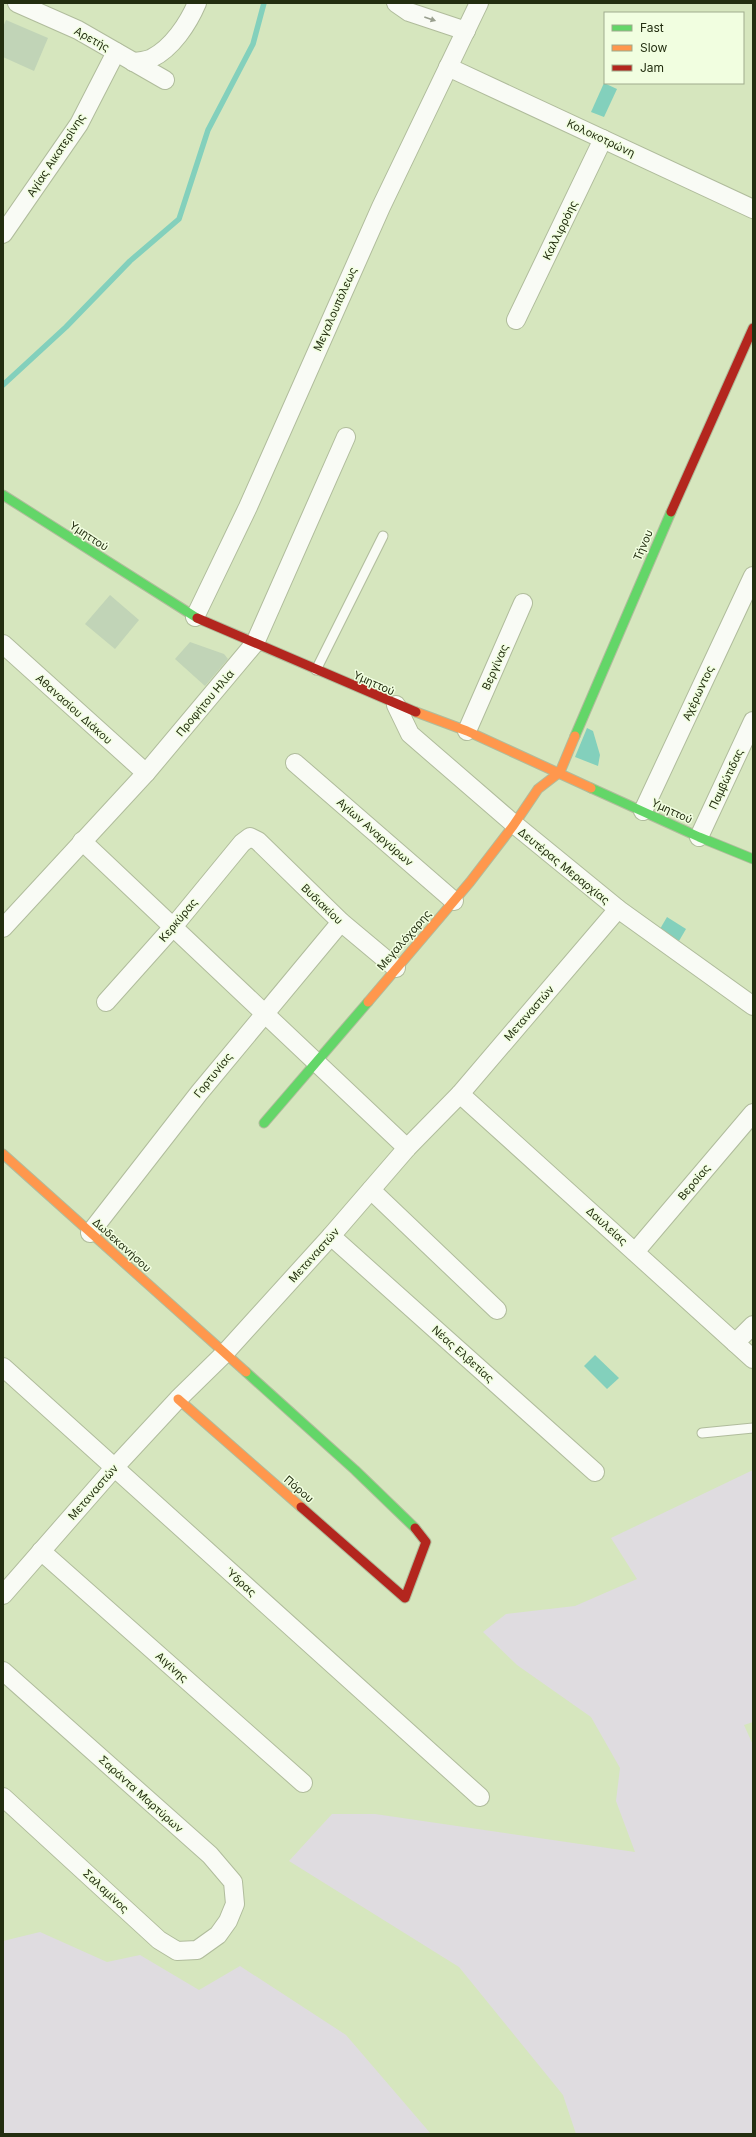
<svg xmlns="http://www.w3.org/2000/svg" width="756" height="2137" font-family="Inter,sans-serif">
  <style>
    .green { fill: #dfdce0 }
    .water { fill: #83d0bc }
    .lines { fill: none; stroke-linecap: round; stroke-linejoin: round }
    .stream { stroke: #83d0bc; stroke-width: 5.5 }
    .building { fill: #c1d4b7 }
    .lane-casing { stroke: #b0bc9c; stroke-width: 11 }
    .street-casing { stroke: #b0bc9c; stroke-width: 20 }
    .fast-casing { stroke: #b0bc9c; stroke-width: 11 }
    .slow-casing { stroke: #b0bc9c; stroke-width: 11 }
    .jam-casing { stroke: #b0bc9c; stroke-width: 11 }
    .lane { stroke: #f9fbf5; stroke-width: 9 }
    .street { stroke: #f9fbf5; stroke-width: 18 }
    .fast { stroke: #63d668; stroke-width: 9 }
    .slow { stroke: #ff974d; stroke-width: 9 }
    .jam { stroke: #b3261e; stroke-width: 9 }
    .oneway { fill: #999f8e }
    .labels { text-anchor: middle; stroke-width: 3; stroke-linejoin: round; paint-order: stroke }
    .street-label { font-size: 11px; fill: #232e10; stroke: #f1fee0 }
  </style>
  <rect width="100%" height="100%" fill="#d6e6be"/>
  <!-- green -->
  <g class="green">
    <polygon points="753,1470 753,1722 744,1725 753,1745 753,2134 576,2134 563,2095 459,1967 289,1861 332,1814 375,1814 635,1852 616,1801 620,1768 591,1717 517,1665 483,1632 506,1614 575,1606 637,1579 611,1538"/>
    <polygon points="40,1932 107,1962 140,1955 199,1990 240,1966 346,2035 431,2134 3,2134 3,1941"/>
  </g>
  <!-- water -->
  <g class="water">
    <polygon points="604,83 617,89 604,117 591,112"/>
    <polygon points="587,728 593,731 600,755 598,766 575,757"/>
    <polygon points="667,917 686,929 679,941 660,929"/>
    <polygon points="595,1355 619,1378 607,1389 584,1366"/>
  </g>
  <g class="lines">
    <!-- stream -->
    <polyline class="stream" points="3,385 66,327 130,261 179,219 208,130 253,44 264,3"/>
  </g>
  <!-- building -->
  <g class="building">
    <polygon points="6,20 48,38 34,71 3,57 3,27"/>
    <polygon points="110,595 139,620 115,649 85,624"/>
    <polygon points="190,642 224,654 228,659 205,686 175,659"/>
  </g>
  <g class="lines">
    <defs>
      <g id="lane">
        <polyline points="316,670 383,536"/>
        <polyline points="702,1433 753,1428"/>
      </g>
      <g id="street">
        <polyline points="17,3 78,30 165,80"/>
        <polyline points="396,3 409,12 466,31"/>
        <path d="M133,62C139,61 147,61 152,58C172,48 188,24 197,3"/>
        <polyline points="448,67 753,209"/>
        <polyline points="3,234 79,124 116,52"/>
        <polyline points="516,320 603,139"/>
        <polyline points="195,617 248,507 381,207 479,3"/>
        <polyline points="3,644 146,773"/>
        <polyline points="396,705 410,734 514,824 618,909 753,1006"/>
        <polyline points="467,731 523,603"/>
        <polyline points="295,763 454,901"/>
        <polyline points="643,811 753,576"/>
        <polyline points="699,837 753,721"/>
        <polyline points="82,841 407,1148"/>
        <polyline points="3,928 146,773 255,643 346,437"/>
        <polyline points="106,1002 173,927 242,843 250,837 258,841 341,922 396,968"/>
        <polyline points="460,1094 753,1359"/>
        <polyline points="371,1190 497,1310"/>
        <polyline points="90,1233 199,1093 341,922"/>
        <polyline points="331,1236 595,1472"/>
        <polyline points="635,1252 753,1113"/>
        <polyline points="735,1343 753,1325"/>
        <polyline points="3,1367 480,1797"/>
        <polyline points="41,1551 303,1783"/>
        <polyline points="3,1595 114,1468 178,1399 224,1354 331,1236 407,1148 460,1094 618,909"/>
        <polyline points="3,1671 210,1855 233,1882 235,1904 228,1921 218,1935 197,1950 177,1951 159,1940 3,1797"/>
      </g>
      <g id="fast">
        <polyline points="3,495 197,618"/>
        <polyline points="575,736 671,512"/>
        <polyline points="591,788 699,837 753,859"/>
        <polyline points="264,1123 368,1002"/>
        <polyline points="246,1372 355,1470 415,1528"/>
      </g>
      <g id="slow">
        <polyline points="416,712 467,731 591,788"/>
        <polyline points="368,1002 470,882 513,826 538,789 560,772 575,736"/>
        <polyline points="3,1154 246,1372"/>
        <polyline points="178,1399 301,1507"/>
      </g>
      <g id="jam">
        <polyline points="671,512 753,328"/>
        <polyline points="197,618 416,712"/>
        <polyline points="301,1507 405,1598 426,1542 415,1528"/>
      </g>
    </defs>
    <!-- lane casing -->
    <use href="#lane" class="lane-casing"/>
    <!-- street casing -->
    <use href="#street" class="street-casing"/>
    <!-- fast casing -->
    <use href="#fast" class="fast-casing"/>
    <!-- slow casing -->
    <use href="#slow" class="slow-casing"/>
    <!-- jam casing -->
    <use href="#jam" class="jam-casing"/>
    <!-- lane -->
    <use href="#lane" class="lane"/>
    <!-- street -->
    <use href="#street" class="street"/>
    <!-- fast -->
    <use href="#fast" class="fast"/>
    <!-- slow -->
    <use href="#slow" class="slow"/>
    <!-- jam -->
    <use href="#jam" class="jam"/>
  </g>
  <!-- one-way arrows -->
  <defs><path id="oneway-solid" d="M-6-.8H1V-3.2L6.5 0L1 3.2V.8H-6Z"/></defs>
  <use class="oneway" href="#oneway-solid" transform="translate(430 19) rotate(19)"/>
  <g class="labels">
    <!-- street labels -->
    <g class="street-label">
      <text transform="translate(92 39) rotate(29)" y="4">Αρετής</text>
      <text transform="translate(601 138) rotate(25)" y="4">Κολοκοτρώνη</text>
      <text transform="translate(56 155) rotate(-57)" y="4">Αγίας Αικατερίνης</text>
      <text transform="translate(560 230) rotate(-64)" y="4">Καλλιρρόης</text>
      <text transform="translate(335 309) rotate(-66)" y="4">Μεγαλουπόλεως</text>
      <text transform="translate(89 536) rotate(33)" y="4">Υμηττού</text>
      <text transform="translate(643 545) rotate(-67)" y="4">Τήνου</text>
      <text transform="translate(495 667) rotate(-66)" y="4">Βεργίνας</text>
      <text transform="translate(374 683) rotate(24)" y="4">Υμηττού</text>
      <text transform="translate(698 693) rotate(-65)" y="4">Αχέρωντος</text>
      <text transform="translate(205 703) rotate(-50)" y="4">Προφήτου Ηλία</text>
      <text transform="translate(74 709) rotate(42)" y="4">Αθανασίου Διάκου</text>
      <text transform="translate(726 779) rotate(-65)" y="4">Παμβώτιδας</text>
      <text transform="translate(672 811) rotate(25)" y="4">Υμηττού</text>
      <text transform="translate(375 832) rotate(41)" y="4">Αγίων Αναργύρων</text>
      <text transform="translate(564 866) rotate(39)" y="4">Δευτέρας Μεραρχίας</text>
      <text transform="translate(322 904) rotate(44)" y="4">Βυδιακίου</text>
      <text transform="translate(178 920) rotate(-50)" y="4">Κερκύρας</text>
      <text transform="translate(404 940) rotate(-49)" y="4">Μεγαλόχαρης</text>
      <text transform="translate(529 1013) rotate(-49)" y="4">Μεταναστών</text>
      <text transform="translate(213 1075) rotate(-51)" y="4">Γορτυνίας</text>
      <text transform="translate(694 1182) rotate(-50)" y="4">Βεροίας</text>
      <text transform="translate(607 1226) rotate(42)" y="4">Δαυλείας</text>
      <text transform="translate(122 1245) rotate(42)" y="4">Δωδεκανήσου</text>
      <text transform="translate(314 1255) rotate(-48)" y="4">Μεταναστών</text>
      <text transform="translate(463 1354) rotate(42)" y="4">Νέας Ελβετίας</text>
      <text transform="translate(299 1489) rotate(41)" y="4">Πόρου</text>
      <text transform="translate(93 1492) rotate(-49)" y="4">Μεταναστών</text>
      <text transform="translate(241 1582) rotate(42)" y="4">Ύδρας</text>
      <text transform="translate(172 1667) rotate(42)" y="4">Αιγίνης</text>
      <text transform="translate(141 1794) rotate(42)" y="4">Σαράντα Μαρτύρων</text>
      <text transform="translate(106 1891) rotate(43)" y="4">Σαλαμίνος</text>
    </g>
  </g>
  <!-- border -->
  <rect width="756" height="2137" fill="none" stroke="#232e10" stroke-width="8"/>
  <!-- legend -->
  <rect x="604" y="12" width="140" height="72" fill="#f1fee0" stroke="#9fab8d"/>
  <rect x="612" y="25" width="20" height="6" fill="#63d668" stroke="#9fab8d"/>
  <text x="640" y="32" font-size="12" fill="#232e10">Fast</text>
  <rect x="612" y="45" width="20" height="6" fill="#ff974d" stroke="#9fab8d"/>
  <text x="640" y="52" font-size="12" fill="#232e10">Slow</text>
  <rect x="612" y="65" width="20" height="6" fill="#b3261e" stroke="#9fab8d"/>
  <text x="640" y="72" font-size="12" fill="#232e10">Jam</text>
</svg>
